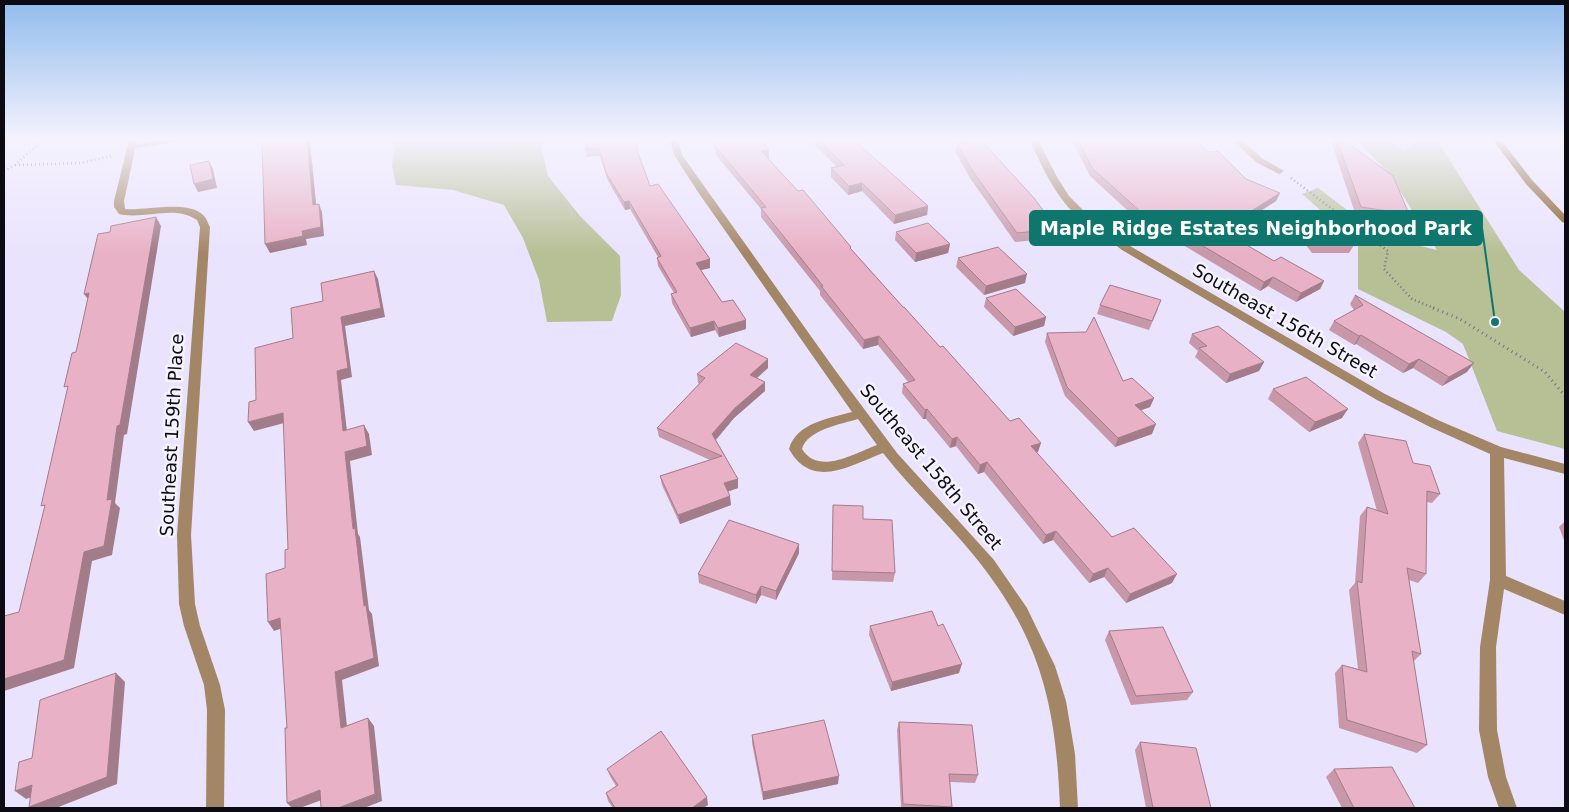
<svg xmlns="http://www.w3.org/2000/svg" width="1569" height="812" font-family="'DejaVu Sans',sans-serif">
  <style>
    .green { fill: #b7bf95 }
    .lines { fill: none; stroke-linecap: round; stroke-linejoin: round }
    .path-far1 { stroke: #767283; stroke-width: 2.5; stroke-dasharray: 1 3; stroke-linecap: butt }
    .path { stroke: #767283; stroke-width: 3; stroke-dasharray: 1 4; stroke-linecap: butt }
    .service { fill: #a38665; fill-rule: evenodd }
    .minor { fill: #a38665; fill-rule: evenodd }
    .secondary { fill: #815721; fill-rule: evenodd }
    .wall { fill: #c898a9 }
    .shaded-wall { fill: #a37c8a }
    .building { fill: #e9b1c5; stroke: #a37c8a }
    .labels { text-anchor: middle; stroke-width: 5; stroke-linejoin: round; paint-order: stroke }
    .street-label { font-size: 18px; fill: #0c0a12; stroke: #f5f3fd }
    .leader { fill: none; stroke: #0f766e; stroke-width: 2 }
    .callout-dot { fill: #0f766e; stroke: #f5f3fd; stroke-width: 2 }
    .callout { fill: #0f766e; stroke: #0f766e; stroke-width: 2 }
    .callout-label { font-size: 19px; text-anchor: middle; font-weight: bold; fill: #fff }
  </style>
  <rect width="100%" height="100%" fill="#e9e3fd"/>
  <!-- green -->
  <g class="green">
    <polygon points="390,140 544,140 541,146 548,176 580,216 620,256 621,295 612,321 547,322 539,280 523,238 504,205 453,190 396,185 392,166 395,146"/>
    <polygon points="1357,140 1387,140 1403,150 1412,145 1409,140 1437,140 1519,270 1565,312 1565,449 1497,431 1463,344 1446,332 1358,289 1358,243 1302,194 1318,188 1383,237 1437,250 1390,175"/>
  </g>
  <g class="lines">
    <!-- path-far1 -->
    <g class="path-far1">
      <polyline points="15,165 81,163 111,156"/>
      <polyline points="4,171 15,165 43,140"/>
      <polyline points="1291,178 1388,251 1384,269 1412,299 1436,309"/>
    </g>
    <!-- path -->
    <polyline class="path" points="1433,308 1460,319 1545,372 1565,396"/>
    <!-- service -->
    <polygon class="service" points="163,140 176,140 173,142 132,149 129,147 132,145"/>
    <!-- minor -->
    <g class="minor">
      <path d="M129,140H137L124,201L125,209C146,211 189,199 204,216C207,219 208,224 210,227L191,535L195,604L200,626L220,685L225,710L224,808H206L207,710L204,685L184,626L179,604L177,535L200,227L197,220C174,204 144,220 119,214L114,207V201Z"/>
      <path d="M670,140H678L682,155L835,370L897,453L994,560L1027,608L1055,666L1066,701L1075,754L1078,808H1060C1056,703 1040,635 971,552C943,518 910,488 883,453C849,466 812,490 789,449C796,423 830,418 852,412L698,192L674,155ZM858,419L877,445C855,453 819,476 802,449C807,430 841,424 858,419Z"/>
      <path d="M1030,140H1038L1057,177L1069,196L1090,217L1130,246L1385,394L1440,421L1501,447L1565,464V474L1504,458L1506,576L1565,601V615L1504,589L1496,647L1497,730L1506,777L1517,808H1499L1488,777L1479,730L1480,647L1490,580V454L1430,427L1377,400L1122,250C1104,236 1084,224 1068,207C1051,187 1040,163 1030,140Z"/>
      <polygon points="1233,140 1242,140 1262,158 1284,171 1280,174 1277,173 1256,162"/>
    </g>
    <!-- secondary -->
    <polygon class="secondary" points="1493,140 1501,140 1532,180 1565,215 1565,223 1562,222 1526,184"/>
  </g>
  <!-- wall -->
  <g class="wall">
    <polygon points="589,140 638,153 650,186 710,259 710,268 701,270 722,302 746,329 719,337 715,330 691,337 672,303 671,294 674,293 658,266 657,258 658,257 630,209 625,210 608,181 600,156 587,157 585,149"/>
    <polygon points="713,140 760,140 769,150 769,158 768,158 798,191 851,247 851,249 903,307 1038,452 1036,452 1112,537 1172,583 1126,603 1104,577 1089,583 1053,540 1043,544 984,472 978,474 956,446 950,448 926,419 923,419 902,393 903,384 908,382 878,345 863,349 820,295 820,291 761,217 761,209 716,155"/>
    <polygon points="810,140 854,140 928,206 927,215 894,224 862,191 848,195 831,177 831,168 837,167"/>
    <polygon points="1072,140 1197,140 1207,152 1246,179 1280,193 1276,201 1226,233 1274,261 1324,281 1320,289 1296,302 1268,286 1260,291 1173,239 1170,240 1138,220 1090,176"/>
    <polygon points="1332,140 1344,140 1409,214 1404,222 1356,216 1331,141"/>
    <polygon points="957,143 1057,229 1055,238 1015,242 970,178 955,151"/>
    <polygon points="1294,215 1354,245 1349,253 1312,253 1290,224"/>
    <polygon points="896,232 950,244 948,253 915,262 895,240"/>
    <polygon points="958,258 1025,283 984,295 956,267"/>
    <polygon points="1355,295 1467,372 1442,386 1413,368 1403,373 1356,344 1354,345 1329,330 1334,321 1354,310 1350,304"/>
    <polygon points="986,298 1046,317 1044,326 1013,336 984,307"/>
    <polygon points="1100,305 1158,309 1149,330 1097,314"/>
    <polygon points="1047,333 1123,381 1154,398 1150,407 1141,410 1152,434 1115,447 1065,396 1045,342"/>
    <polygon points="1192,334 1264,362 1259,371 1226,383 1195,357 1198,351 1189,343"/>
    <polygon points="768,359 768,368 757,378 765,391 734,418 716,440 738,479 738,488 728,491 731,505 680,524 662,485 660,476 710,460 659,437 657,428 699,384 698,383 697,374"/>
    <polygon points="1273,389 1342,418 1309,432 1268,399"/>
    <polygon points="1364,434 1413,463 1440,494 1432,503 1427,502 1426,574 1418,583 1409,580 1421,654 1413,662 1427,745 1417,753 1339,728 1335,673 1342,665 1358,669 1349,590 1355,583 1360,516 1367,507 1377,511 1358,443"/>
    <polygon points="833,505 863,519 895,573 893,582 832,580"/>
    <polygon points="1565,521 1565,543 1559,527"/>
    <polygon points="799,544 799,553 776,600 761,595 756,604 699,583 698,574"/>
    <polygon points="870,626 959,673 891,691 869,635"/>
    <polygon points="1109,631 1193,692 1187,700 1131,705 1105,640"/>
    <polygon points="899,722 978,775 975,783 950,782 952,807 952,808 901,808 897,730"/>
    <polygon points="752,735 838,784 763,800 752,743"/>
    <polygon points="1140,742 1211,808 1146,808 1135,750"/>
    <polygon points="607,769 708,805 703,808 613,808 608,801 606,793 616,786 610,776"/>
    <polygon points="1334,769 1415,808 1342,808 1326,777"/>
  </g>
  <!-- shaded-wall -->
  <g class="shaded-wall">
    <polygon points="307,140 314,140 310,141 317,213 313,205"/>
    <polygon points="769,150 769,158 762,159 761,151"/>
    <polygon points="209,161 213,169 217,188 198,192 194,184"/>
    <polygon points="862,183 862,191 848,195 849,186"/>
    <polygon points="1280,193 1276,201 1218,239 1221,230"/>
    <polygon points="629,201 630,209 625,210 624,202"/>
    <polygon points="319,204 322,212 324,236 306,239 307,245 270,253 265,244 302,231"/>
    <polygon points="928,206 927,215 894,224 895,215"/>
    <polygon points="156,217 161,226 127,434 124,435 115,503 120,508 112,555 92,561 74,668 4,691 4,679 84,552 107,500 117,426"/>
    <polygon points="1176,230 1173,239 1170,240 1174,231"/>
    <polygon points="950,244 948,253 915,262 916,253"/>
    <polygon points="710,259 710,268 697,271 696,263"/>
    <polygon points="374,271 378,279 385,317 345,326 352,377 341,380 348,440 343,431 337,371 341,317"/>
    <polygon points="1027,274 1025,283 984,295 986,286"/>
    <polygon points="1273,277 1268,286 1260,291 1264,282"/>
    <polygon points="1324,281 1320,289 1296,302 1301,293"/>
    <polygon points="89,293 91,303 84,294"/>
    <polygon points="1046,317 1044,326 1013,336 1015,327"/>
    <polygon points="746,320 746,329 719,337 718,328"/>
    <polygon points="714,321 715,330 691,337 690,328"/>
    <polygon points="1361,335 1356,344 1354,345 1359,336"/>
    <polygon points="879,336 878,345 863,349 864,340"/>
    <polygon points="768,359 768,368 750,384 750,375"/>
    <polygon points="1419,359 1413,368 1403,373 1409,364"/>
    <polygon points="1264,362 1259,371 1226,383 1230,374"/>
    <polygon points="1474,363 1467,372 1442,386 1449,377"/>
    <polygon points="765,382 765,391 734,418 713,443 712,434 734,409"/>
    <polygon points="1154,398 1150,407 1131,414 1135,405"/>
    <polygon points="927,409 926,419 923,419 925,410"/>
    <polygon points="1348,409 1342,418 1309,432 1315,422"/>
    <polygon points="283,413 288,422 254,431 248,422"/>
    <polygon points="1156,424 1152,434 1115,447 1118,438"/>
    <polygon points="364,425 369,434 372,455 350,461 358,534 360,537 369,610 372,614 379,666 342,680 348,736 341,728 335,672 364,606 353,529 345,452"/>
    <polygon points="957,437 956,446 950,448 952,439"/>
    <polygon points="1041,443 1038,452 1028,455 1031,446"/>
    <polygon points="987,462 984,472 978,474 980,465"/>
    <polygon points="738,479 738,488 724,493 724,483"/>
    <polygon points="730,496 731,505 680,524 678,515"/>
    <polygon points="1056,531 1053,540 1043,544 1046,535"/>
    <polygon points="799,544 799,553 776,600 776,591"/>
    <polygon points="1108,568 1104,577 1089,583 1093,574"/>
    <polygon points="1177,574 1172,583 1126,603 1130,594"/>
    <polygon points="761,586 761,595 756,604 756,595"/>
    <polygon points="280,618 286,627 274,631 268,622"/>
    <polygon points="962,664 959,673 891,691 892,682"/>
    <polygon points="116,673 125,682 117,784 56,808 31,808 29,807"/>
    <polygon points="368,718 374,726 382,801 364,808 338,808"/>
    <polygon points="839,776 838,784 763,800 763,792"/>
    <polygon points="32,785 43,793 26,799 15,791"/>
    <polygon points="320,790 327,798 300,808 292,808 287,803"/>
    <polygon points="707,797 708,805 703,808 692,808"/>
  </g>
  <!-- building -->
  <g class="building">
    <polygon points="262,140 307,140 313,205 319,204 321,227 302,231 303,236 265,244"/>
    <polygon points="589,140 636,140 638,153 650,186 658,184 710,259 696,263 722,302 733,300 746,320 718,328 714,321 690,328 671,294 677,292 657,258 661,256 629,201 624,202 606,173 599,148 585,149"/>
    <polygon points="714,140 760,140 769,150 761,151 798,191 803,190 851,247 850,248 903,307 904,307 940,347 943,346 1010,421 1019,418 1041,443 1031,446 1112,537 1134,528 1177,574 1130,594 1108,568 1093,574 1056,531 1046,535 987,462 980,465 957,437 952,439 927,409 925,410 903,384 915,380 879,336 864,340 821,286 823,286 761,208 766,207 716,147"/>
    <polygon points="818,140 854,140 928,206 895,215 862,183 849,186 831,168 844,165"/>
    <polygon points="1078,140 1197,140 1207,152 1218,151 1246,179 1280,193 1221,230 1274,261 1281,257 1324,281 1301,293 1273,277 1264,282 1176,230 1174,231 1141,212 1092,168"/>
    <polygon points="1337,140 1344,140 1393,176 1409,214 1361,207"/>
    <polygon points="982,141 1034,198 1057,229 1017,233 972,170 957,143"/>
    <polygon points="209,161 213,179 194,184 190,165"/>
    <polygon points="1294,215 1330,215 1354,245 1316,244"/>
    <polygon points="156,217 120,425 117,426 107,500 112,499 104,546 84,552 64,660 4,679 4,616 19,612 45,505 41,506 68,386 64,387 72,353 76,352 89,293 84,294 98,234 110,232 111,226"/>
    <polygon points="928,223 950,244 916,253 896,232"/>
    <polygon points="998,247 1027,274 986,286 958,258"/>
    <polygon points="374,271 381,308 341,317 348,368 337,371 343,431 364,425 367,446 345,452 353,529 355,528 364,606 366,605 374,658 335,672 341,728 368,718 375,794 338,808 321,808 320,790 287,803 285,728 287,728 280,618 268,622 266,574 285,568 285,550 288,549 283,413 248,422 249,402 256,400 255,348 293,338 291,308 323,301 321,283"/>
    <polygon points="1110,285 1161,300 1152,321 1100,305"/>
    <polygon points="1016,289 1046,317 1015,327 986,298"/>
    <polygon points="1355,295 1474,363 1449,377 1419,359 1409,364 1361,335 1359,336 1334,321 1363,305"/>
    <polygon points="1094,317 1123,381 1132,378 1154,398 1135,405 1156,424 1118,438 1067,387 1047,333 1086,332"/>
    <polygon points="1218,326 1264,362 1230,374 1199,348 1207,346 1192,334"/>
    <polygon points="736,343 768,359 750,375 765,382 734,409 712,434 738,479 724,483 730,496 678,515 660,476 722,456 657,428 705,378 697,374"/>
    <polygon points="1306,377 1348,409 1315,422 1273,389"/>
    <polygon points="1364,434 1406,441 1413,463 1430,466 1440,494 1427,491 1426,574 1407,568 1421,654 1412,651 1427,745 1347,720 1342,665 1367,672 1357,581 1362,583 1367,507 1388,514"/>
    <polygon points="833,505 863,506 863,519 892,520 895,573 832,571"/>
    <polygon points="729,520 799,544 776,591 761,586 756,595 698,574"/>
    <polygon points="932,611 938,626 943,624 962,664 892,682 870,626"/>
    <polygon points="1163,627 1193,692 1136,696 1109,631"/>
    <polygon points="116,673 107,777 29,807 32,785 15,791 19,762 32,758 40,700"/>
    <polygon points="824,720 839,776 763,792 752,735"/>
    <polygon points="899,722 972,725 978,775 949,774 952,807 903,804"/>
    <polygon points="661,731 707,797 692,808 615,808 606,793 618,785 607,769"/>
    <polygon points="1140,742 1196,748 1211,808 1153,808"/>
    <polygon points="1392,767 1415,808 1354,808 1334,769"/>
  </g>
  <!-- sky -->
  <linearGradient id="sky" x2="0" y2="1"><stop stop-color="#90bced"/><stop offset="0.55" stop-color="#f5f2fe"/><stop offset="1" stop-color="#f5f2fe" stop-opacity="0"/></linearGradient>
  <rect width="1569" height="253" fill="url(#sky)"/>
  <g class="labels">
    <!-- street labels -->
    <g class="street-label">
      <text transform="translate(1285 321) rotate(30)" y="6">Southeast 156th Street</text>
      <text transform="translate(172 435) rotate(-87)" y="6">Southeast 159th Place</text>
      <text transform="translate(931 467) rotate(50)" y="6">Southeast 158th Street</text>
    </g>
  </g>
  <!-- callouts -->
  <path class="leader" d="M1495 322L1482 228"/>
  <circle class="callout-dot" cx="1495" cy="322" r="5"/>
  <rect class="callout" x="1030" y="211" width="452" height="34" rx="5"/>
  <g class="callout-label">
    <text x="1256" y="235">Maple Ridge Estates Neighborhood Park</text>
  </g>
  <!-- border -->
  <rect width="1569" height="812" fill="none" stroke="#0c0a12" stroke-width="10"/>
</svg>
